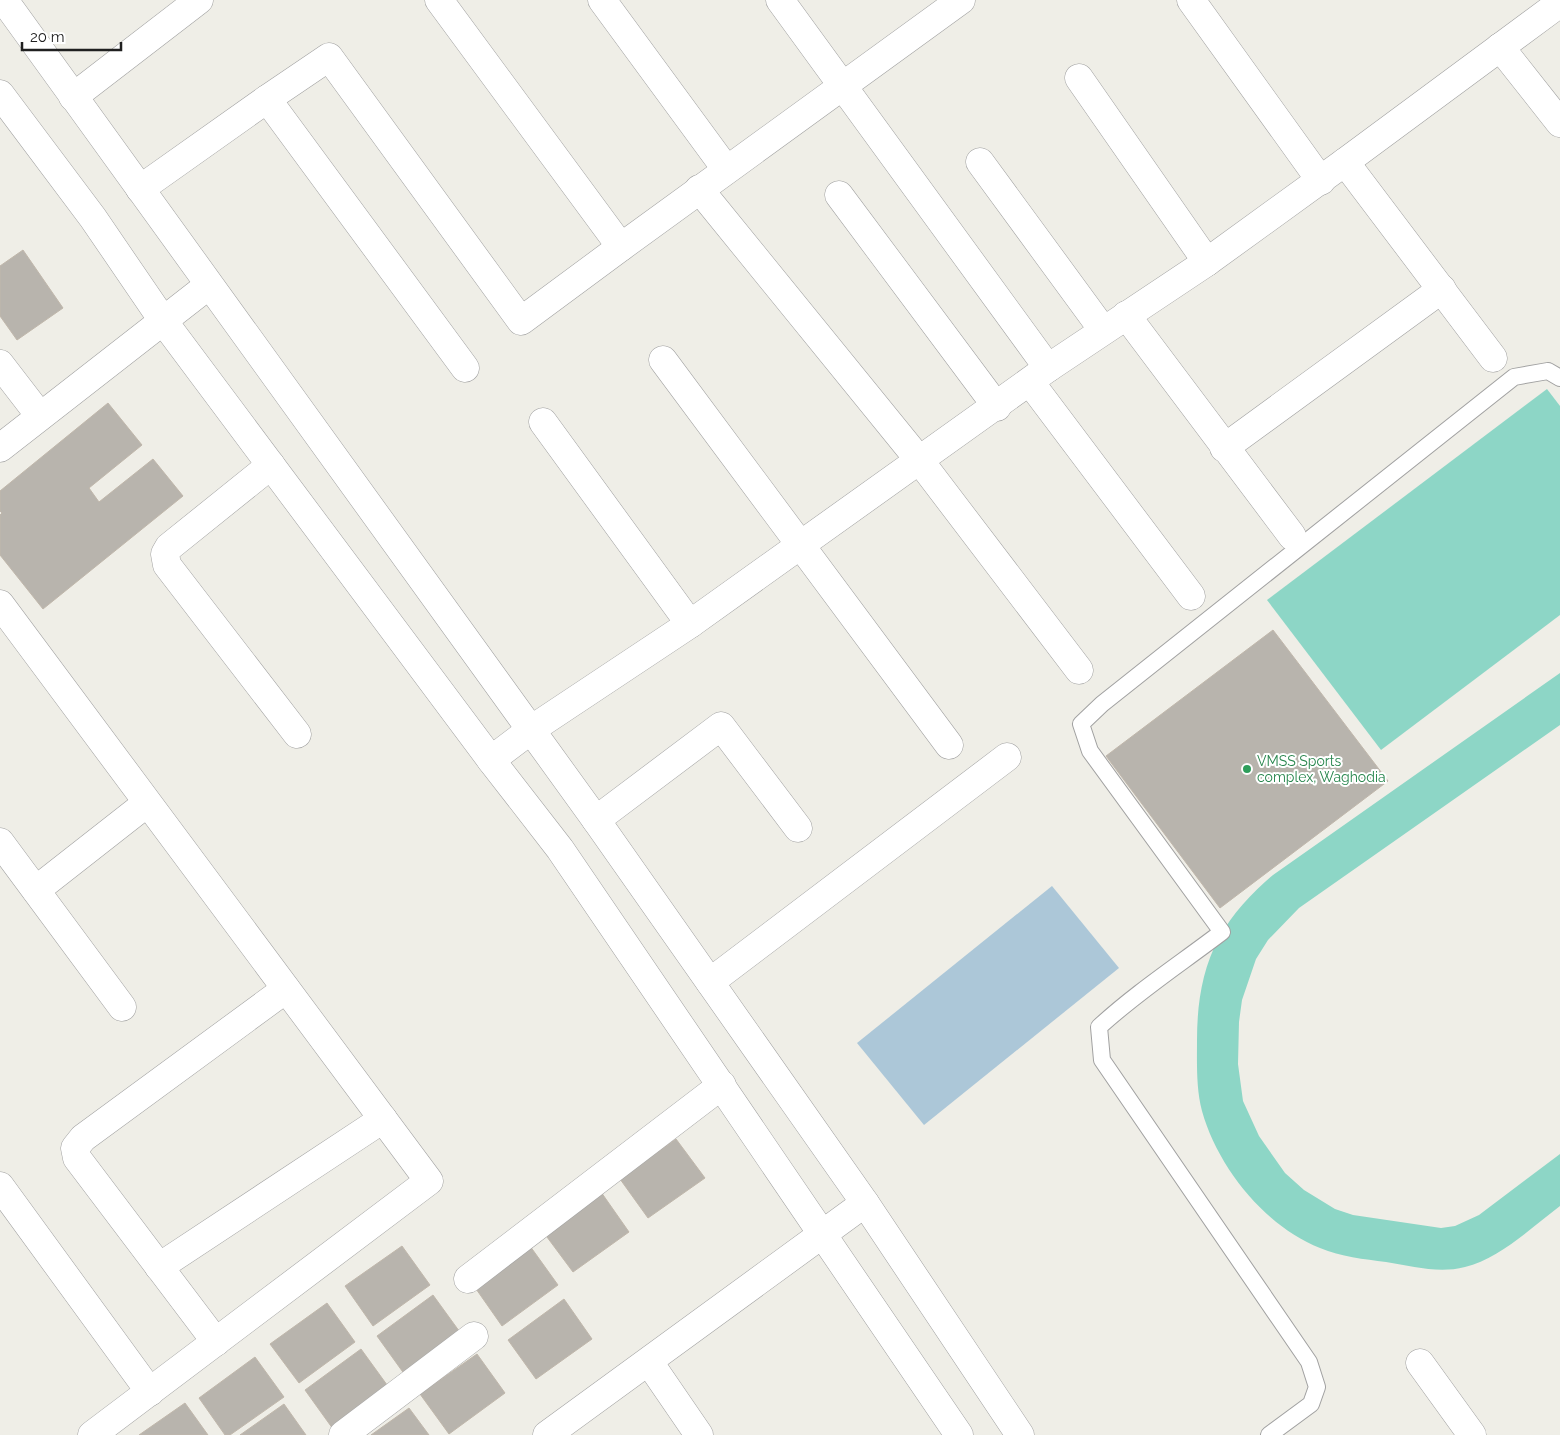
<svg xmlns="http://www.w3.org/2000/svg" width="1560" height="1435" font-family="Raleway,sans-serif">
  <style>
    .pitch { fill: #8dd6c6 }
    .water { fill: #acc7d8 }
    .building { fill: #b8b4ad; stroke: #c0b7ab }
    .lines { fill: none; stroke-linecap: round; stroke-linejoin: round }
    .service-casing { stroke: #a1a1a1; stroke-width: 18 }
    .minor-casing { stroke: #a1a1a1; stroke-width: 29 }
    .tertiary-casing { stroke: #a1a1a1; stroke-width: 29 }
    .service { stroke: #fff; stroke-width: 16 }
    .minor { stroke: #fff; stroke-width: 28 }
    .tertiary { stroke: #fff; stroke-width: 28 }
    .leisure-dot { fill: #2e9e5b; stroke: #fff; stroke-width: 2 }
    .labels { text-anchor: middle; stroke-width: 4; stroke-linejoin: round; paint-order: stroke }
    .leisure-label { font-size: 14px; fill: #27864d; stroke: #fff; text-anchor: start }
  </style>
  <rect width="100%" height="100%" fill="#efeee7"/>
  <!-- pitch -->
  <g class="pitch">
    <polygon points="1547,389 1560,406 1560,615 1381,750 1267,600"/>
    <path d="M1560,673V725L1299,908L1268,940L1256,959L1242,1000L1239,1022L1238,1064L1243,1101L1259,1136L1285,1173L1304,1190L1335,1209L1353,1215L1441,1228L1455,1226L1479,1215L1560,1154V1206C1532,1227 1499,1259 1465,1267C1438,1274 1413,1266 1386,1262C1364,1259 1341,1257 1320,1248C1265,1226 1218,1168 1202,1111C1196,1088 1197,1064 1197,1040C1197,1005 1202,969 1219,938C1233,913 1252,893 1273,875Z"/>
  </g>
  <!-- water -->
  <polygon class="water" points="1052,886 1119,968 924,1125 857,1043"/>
  <!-- building -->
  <g class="building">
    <polygon points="23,250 63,308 17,340 0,316 0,266"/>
    <polygon points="108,403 142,445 89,488 99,502 153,459 183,496 43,609 0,555 0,515 2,513 0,511 0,491"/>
    <polygon points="1273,630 1388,781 1220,908 1106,756"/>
    <polygon points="676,1139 705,1178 648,1218 620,1179"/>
    <polygon points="601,1192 629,1232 573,1272 544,1233"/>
    <polygon points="402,1246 430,1285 373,1326 345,1286"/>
    <polygon points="530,1246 558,1285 502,1326 474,1286"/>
    <polygon points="433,1295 462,1335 405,1375 377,1336"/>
    <polygon points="564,1299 592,1339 536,1379 508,1340"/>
    <polygon points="327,1303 355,1342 299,1383 270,1344"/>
    <polygon points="361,1349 390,1389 333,1429 305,1390"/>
    <polygon points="477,1354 505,1393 449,1434 420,1394"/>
    <polygon points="255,1357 284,1397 230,1435 225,1435 199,1398"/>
    <polygon points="185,1403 208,1435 139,1435"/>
    <polygon points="284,1404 306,1435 240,1435"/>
    <polygon points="409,1408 429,1435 371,1435"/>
  </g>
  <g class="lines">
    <defs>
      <path id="service" d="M1269,1435L1311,1404L1317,1387L1309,1362L1102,1060L1099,1027C1137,992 1180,964 1222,932L1090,751L1081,724L1102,704L1514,377L1548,371L1560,378"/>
      <g id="minor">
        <polyline points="439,0 621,247 961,0"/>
        <polyline points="602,0 726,169"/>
        <polyline points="780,0 1048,368"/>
        <polyline points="1191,0 1321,181"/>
        <polyline points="1500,47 1560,123"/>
        <polyline points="1079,78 1207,262"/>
        <polyline points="73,97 199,0"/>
        <polyline points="267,99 329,57 521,321 621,247"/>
        <polyline points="980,162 1103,330"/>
        <polyline points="1345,162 1493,358"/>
        <polyline points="140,189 267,99 465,368"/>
        <polyline points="699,189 920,461 1079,670"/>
        <polyline points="839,195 997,407"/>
        <polyline points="1126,315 1292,536"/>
        <polyline points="663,360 949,745"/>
        <polyline points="0,364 40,416"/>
        <polyline points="1030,382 1191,596"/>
        <polyline points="543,422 690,624"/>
        <polyline points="0,448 209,285"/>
        <polyline points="1224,448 1442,289"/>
        <polyline points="271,465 169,547 165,554 167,565 297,734"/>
        <polyline points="0,604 429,1181 92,1435"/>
        <polyline points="491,760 532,729 690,624 1048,368 1207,262 1345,162 1560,3"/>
        <polyline points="596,820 721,726 798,828"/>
        <polyline points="0,842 122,1007"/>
        <polyline points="36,890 147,803"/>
        <polyline points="710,982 1007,757"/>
        <polyline points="0,1186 150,1392"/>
        <polyline points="159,1267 383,1119"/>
        <polyline points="468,1279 722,1085"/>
        <polyline points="216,1342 77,1158 75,1148 83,1138 286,989"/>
        <polyline points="649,1362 699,1435"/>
        <polyline points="1420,1363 1472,1435"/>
        <polyline points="343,1435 474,1336"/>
        <polyline points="547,1435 865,1203"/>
      </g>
      <g id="tertiary">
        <polyline points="4,0 596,820 865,1203 1020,1435"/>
        <polyline points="0,94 93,218 164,322 491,760 560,849 959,1435"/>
      </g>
    </defs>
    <!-- service casing -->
    <use href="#service" class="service-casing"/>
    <!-- minor casing -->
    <use href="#minor" class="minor-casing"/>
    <!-- tertiary casing -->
    <use href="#tertiary" class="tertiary-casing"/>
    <!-- service -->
    <use href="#service" class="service"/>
    <!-- minor -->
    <use href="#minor" class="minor"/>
    <!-- tertiary -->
    <use href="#tertiary" class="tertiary"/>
  </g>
  <!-- markers -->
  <circle class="leisure-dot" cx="1247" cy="769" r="5"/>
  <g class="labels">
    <!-- leisure labels -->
    <g class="leisure-label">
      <text x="1257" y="766">VMSS Sports<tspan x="1257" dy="16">complex, Waghodia</tspan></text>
    </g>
  </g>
  <!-- scale -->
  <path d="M22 42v8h99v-8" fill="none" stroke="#202020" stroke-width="2.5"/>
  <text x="30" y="42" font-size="15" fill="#202020" stroke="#ffffff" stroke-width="4" paint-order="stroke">20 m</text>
</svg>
